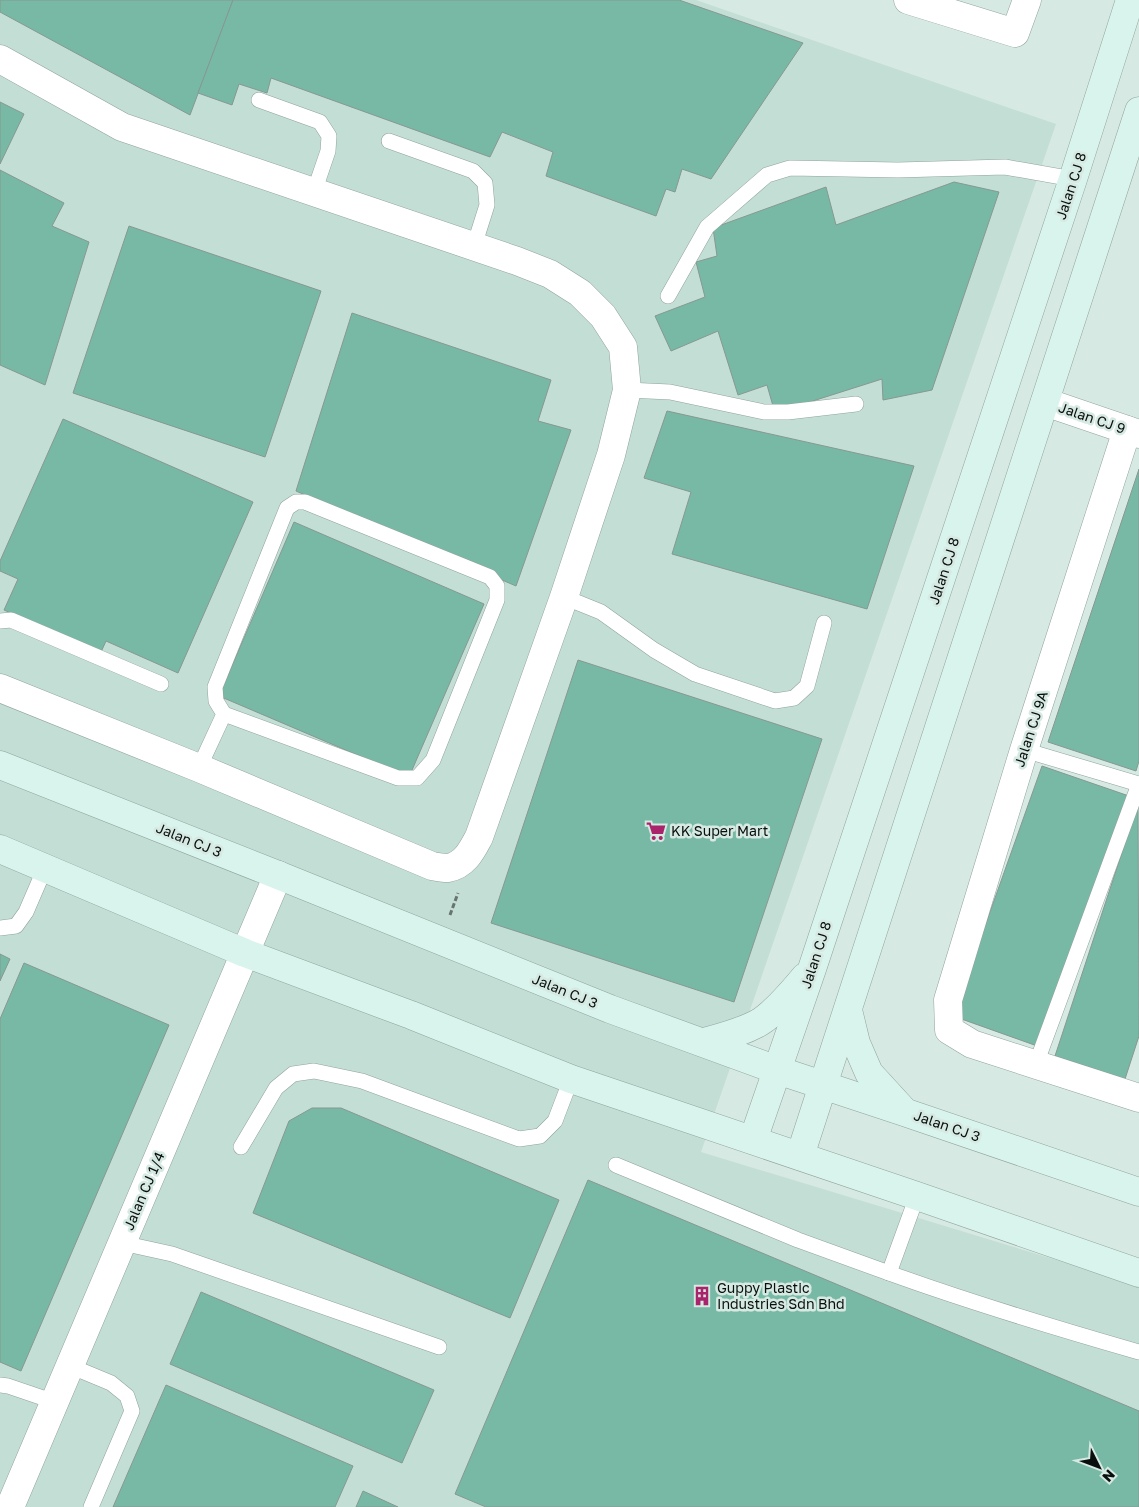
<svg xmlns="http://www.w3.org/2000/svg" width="1139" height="1507" font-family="'Golos Text',sans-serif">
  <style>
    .built { fill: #c3ded5 }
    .building { fill: #78b9a5; stroke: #869892 }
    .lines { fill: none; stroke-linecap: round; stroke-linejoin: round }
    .lane-casing { stroke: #91a39d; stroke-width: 16 }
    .street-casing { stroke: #91a39d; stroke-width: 29 }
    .secondary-casing { stroke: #91a39d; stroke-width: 29 }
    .path { stroke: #68746f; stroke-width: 3; stroke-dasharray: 5 2.5; stroke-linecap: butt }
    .lane { stroke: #fff; stroke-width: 15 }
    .street { stroke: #fff; stroke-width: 28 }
    .secondary { stroke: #d8f4ec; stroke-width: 28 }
    .labels { text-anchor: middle; stroke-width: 5; stroke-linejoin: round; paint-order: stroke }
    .street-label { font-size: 14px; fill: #090f0d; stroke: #d6e9e2 }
    .poi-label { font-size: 14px; fill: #090f0d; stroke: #d6e9e2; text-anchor: start }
  </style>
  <rect width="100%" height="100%" fill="#d6e9e2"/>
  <!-- built -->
  <polygon class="built" points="0,0 696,0 1056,124 701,1152 1139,1285 1139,1507 0,1507"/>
  <!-- building -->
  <g class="building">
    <polygon points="0,0 233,0 190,115 0,12"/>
    <polygon points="233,0 679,0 803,43 711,179 682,169 675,192 666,189 656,216 546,176 553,152 502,132 490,157 271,78 267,93 239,84 232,105 198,93"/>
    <polygon points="0,102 24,114 0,164"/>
    <polygon points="0,170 64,203 52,226 89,242 45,385 0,365"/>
    <polygon points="954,182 999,192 932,390 883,400 882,379 775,413 767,385 738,395 718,331 671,351 655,316 705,297 696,262 717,256 713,228 826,187 836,225"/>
    <polygon points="129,226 321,291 265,457 73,393"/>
    <polygon points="352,313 551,380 538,421 571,430 516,586 296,491"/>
    <polygon points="667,411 914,466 867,609 672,554 691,492 644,478"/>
    <polygon points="63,419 253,502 178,673 106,641 101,652 4,610 18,579 0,571 0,561"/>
    <polygon points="1139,469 1139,761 1136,771 1048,742"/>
    <polygon points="294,522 484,604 409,777 219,696"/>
    <polygon points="578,660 822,739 734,1002 491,923"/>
    <polygon points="1042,766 1129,796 1040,1047 953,1016"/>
    <polygon points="1138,804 1139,1036 1125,1079 1055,1056"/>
    <polygon points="0,954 10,959 0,981"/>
    <polygon points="24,963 169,1025 21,1371 0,1362 0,1019"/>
    <polygon points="312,1108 341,1108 559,1200 510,1318 253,1213 289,1121"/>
    <polygon points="588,1180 1139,1411 1139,1507 486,1507 455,1494"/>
    <polygon points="201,1292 434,1390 402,1463 170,1364"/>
    <polygon points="166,1385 353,1466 335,1507 113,1507"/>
    <polygon points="363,1491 398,1507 356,1507"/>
  </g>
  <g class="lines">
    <defs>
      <g id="lane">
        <polyline points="259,100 320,122 329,136 328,151 314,192"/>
        <polyline points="389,141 473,171 485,183 487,205 474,246"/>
        <polyline points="668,296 707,227 767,175 790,168 898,170 1005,167 1073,179"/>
        <polyline points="627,390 670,392 764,412 788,412 856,404"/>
        <polyline points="564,597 601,612 654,650 695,674 775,701 794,698 807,686 824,623"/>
        <polyline points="0,621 11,620 161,684"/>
        <polyline points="1024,750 1139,784"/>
        <polyline points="199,768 224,714 216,701 215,687 287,508 296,502 305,502 490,577 497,586 497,600 433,760 417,778 398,778 224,714"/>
        <polyline points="0,928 16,926 26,912 45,868"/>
        <polyline points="1036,1064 1139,784"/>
        <polyline points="241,1147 276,1088 293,1074 314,1071 362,1081 519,1139 540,1136 555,1121 571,1079"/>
        <polyline points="616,1165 798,1240 889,1273 917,1196"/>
        <polyline points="122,1243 172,1254 439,1347"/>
        <path d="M889,1273C972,1303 1055,1328 1139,1352"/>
        <polyline points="70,1366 111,1383 127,1396 132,1411 91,1507"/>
        <polyline points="0,1385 8,1386 55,1402"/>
      </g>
      <g id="street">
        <polyline points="908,0 1015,33 1027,0"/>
        <path d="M0,59L122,127L517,261L550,274L580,293L603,316L623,347L627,390L611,455L564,597L479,837C472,850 465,865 448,868C443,868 437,867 432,866L199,768L0,688"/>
        <polyline points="1045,402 1139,434"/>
        <polyline points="1127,430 1024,750 948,1000 949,1030 972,1044 1139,1098"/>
        <polyline points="10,1507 278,875"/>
      </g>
      <g id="secondary">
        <polyline points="0,765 278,875 610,1009 777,1070 904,1112 1139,1192"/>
        <polyline points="0,849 245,953 411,1015 571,1079 917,1196 1139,1273"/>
        <polyline points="848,1010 856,1043 869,1073 902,1109"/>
        <path d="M704,1042C722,1037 743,1032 760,1022C776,1012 792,992 805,977"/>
        <polyline points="753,1140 812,969 1073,179 1130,0"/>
        <polyline points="800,1156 1139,111"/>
      </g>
    </defs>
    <!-- lane casing -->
    <use href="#lane" class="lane-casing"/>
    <!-- street casing -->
    <use href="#street" class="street-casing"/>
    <!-- secondary casing -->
    <use href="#secondary" class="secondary-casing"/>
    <!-- path -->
    <polyline class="path" points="450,915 458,893"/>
    <!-- lane -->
    <use href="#lane" class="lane"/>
    <!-- street -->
    <use href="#street" class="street"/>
    <!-- secondary -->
    <use href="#secondary" class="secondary"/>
  </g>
  <!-- icons -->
  <defs>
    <symbol id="supermarket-bare" viewBox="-9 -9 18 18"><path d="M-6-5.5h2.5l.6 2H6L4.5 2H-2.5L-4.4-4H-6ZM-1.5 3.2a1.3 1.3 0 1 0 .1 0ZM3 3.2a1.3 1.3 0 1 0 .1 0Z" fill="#aa246c" stroke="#d6e9e2" stroke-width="2.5" paint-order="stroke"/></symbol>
    <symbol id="building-bare" viewBox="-9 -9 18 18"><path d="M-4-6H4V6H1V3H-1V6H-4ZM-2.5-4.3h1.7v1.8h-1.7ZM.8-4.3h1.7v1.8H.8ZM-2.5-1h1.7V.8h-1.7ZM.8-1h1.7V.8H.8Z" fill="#aa246c" stroke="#d6e9e2" stroke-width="2.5" paint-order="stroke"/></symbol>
  </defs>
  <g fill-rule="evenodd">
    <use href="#supermarket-bare" x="642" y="817" width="28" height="28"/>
    <use href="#building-bare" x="688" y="1282" width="28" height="28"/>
  </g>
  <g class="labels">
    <!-- street labels -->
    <g class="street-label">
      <text transform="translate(1071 186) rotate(-72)" y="5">Jalan CJ 8</text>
      <text transform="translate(1092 418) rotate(19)" y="5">Jalan CJ 9</text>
      <text transform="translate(944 571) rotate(-72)" y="5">Jalan CJ 8</text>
      <text transform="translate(1031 729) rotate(-72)" y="5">Jalan CJ 9A</text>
      <text transform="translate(189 840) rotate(22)" y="5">Jalan CJ 3</text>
      <text transform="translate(816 955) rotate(-72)" y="5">Jalan CJ 8</text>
      <text transform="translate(565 991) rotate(22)" y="5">Jalan CJ 3</text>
      <text transform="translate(947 1126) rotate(19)" y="5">Jalan CJ 3</text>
      <text transform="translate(144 1191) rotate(-67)" y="5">Jalan CJ 1/4</text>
    </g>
    <!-- poi labels -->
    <g class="poi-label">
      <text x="671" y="836">KK Super Mart</text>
      <text x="717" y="1293">Guppy Plastic<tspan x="717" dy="16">Industries Sdn Bhd</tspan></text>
    </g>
  </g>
  <!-- north arrow -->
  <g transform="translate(1099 1467) rotate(132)" stroke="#d6e9e2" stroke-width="4" paint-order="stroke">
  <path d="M0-4L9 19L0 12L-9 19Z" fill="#090f0d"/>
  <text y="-8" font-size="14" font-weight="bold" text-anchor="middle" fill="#090f0d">N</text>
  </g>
</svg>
